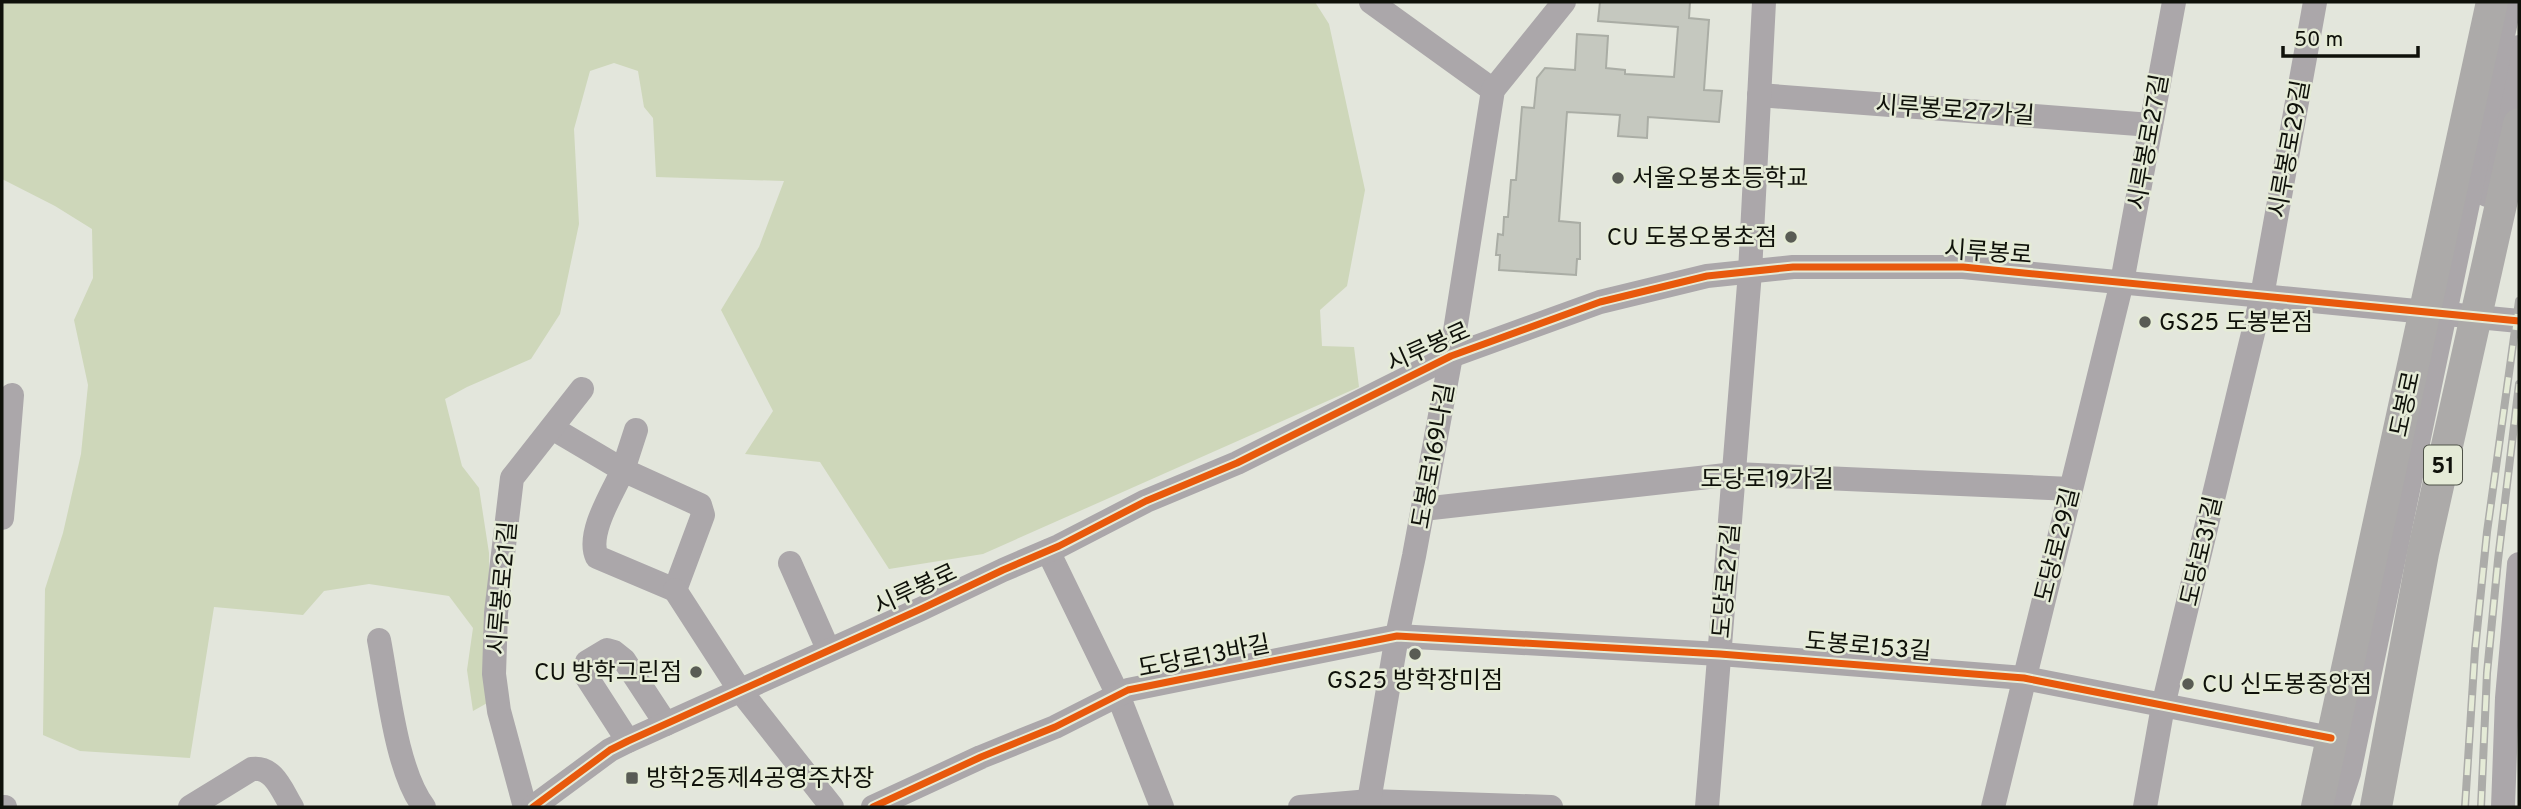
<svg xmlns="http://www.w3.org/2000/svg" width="2521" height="809" font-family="Overpass,'Noto Sans KR',sans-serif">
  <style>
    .green { fill: #ced7ba }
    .building { fill: #c5c8bf; stroke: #aaada5; stroke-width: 2 }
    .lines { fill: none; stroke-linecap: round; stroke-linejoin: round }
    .minor { stroke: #aba7aa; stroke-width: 24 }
    .major { stroke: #acaaa9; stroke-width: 32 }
    .rail-casing { stroke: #acaca9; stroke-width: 8 }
    .rail { stroke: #e5ebd7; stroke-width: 5; stroke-dasharray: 16; stroke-linecap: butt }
    .cycleway-casing { stroke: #e5ebd7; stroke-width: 11 }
    .cycleway { stroke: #e8590c; stroke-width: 7 }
    .poi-dot { fill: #595c54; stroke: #e5ebd7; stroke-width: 2.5 }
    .labels { text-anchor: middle; stroke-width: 5; stroke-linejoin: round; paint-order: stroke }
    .shield { fill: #e5ebd7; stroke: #4f5248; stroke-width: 2 }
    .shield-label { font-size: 23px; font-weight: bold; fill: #0f110a }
    .street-label { font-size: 24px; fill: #0f110a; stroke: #e5ebd7 }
    .poi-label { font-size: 24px; fill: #0f110a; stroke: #e5ebd7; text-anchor: start }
  </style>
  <rect width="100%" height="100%" fill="#e3e6dc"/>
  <!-- green -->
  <polygon class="green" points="2,2 1315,2 1329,24 1365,190 1347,286 1320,310 1322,346 1354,347 1359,387 983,554 889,569 820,462 745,454 773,411 721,310 759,247 784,181 656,177 653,118 644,107 638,71 614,63 590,71 574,129 579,224 560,314 531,359 467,387 445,399 462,466 479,488 489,553 489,702 473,711 467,670 473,628 449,596 369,584 324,591 303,615 214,607 190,758 80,751 43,735 45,589 63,533 81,454 88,385 74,320 93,278 92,229 55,206 2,179"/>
  <!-- building -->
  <polygon class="building" points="1600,2 1690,2 1689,18 1709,20 1704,90 1722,91 1719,122 1648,117 1647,138 1618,136 1620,115 1567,112 1559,221 1580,223 1580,259 1577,259 1576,275 1499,270 1500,255 1496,255 1498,234 1503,235 1504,217 1508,217 1511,180 1516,180 1522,107 1534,108 1537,78 1545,68 1575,70 1577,34 1608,36 1606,68 1625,70 1625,74 1674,77 1678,27 1598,21"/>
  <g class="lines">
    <!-- minor -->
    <g class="minor">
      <polyline points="1371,2 1493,90"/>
      <polyline points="1759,95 2151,125"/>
      <polyline points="2487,195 2519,47"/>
      <path d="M552,428L623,470C613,492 586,534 597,557L675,590L703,515L700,505L623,470L636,430"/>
      <polyline points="1423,509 1735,474 2071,489"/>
      <polyline points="2,518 12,395"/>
      <polyline points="1048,551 1118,695 1162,807"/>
      <polyline points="790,563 828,649"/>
      <polyline points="675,590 739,689 832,807"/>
      <path d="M379,640C388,686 396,771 424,807"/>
      <polyline points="628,741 586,676 587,662 607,650 614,652 624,660 666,724"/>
      <polyline points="2,807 5,807"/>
      <path d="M190,807L252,769C274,766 282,791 292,807"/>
      <polyline points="525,807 499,711 494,674 496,613 512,478 582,389"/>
      <polyline points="533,807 610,750 628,741 921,609 1003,570 1059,546 1146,501 1237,463 1451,356 1600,302 1707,276 1793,267 1963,267 2519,321"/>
      <polyline points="873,807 981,757 1055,727 1128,690 1397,636 1720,654 2024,678 2331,738"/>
      <polyline points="1300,807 1370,801 1551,807"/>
      <polyline points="1368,807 1397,636 1414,556 1451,356 1493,90 1564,2"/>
      <polyline points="1707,807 1750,272 1764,2"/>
      <polyline points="1993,807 2122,282 2174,2"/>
      <polyline points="2145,807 2163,706 2262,296 2315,2"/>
      <polyline points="2338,807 2349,773 2510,2"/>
      <polyline points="2503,807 2507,698 2519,564"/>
    </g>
    <!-- major -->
    <g class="major">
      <polyline points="2317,807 2492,2"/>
      <polyline points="2376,807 2423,553 2519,124"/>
    </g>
    <defs>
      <g id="rail">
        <polyline points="2465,807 2475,650 2487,532 2519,301"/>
        <polyline points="2481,807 2487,673 2498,560 2519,384"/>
      </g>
    </defs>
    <!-- rail casing -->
    <use href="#rail" class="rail-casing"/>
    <!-- rail -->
    <use href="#rail" class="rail"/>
    <defs>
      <g id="cycleway">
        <polyline points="533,807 610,750 628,741 921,609 1003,570 1059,546 1146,501 1237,463 1451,356 1600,302 1707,276 1793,267 1963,267 2519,321"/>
        <polyline points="873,807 981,757 1055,727 1128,690 1397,636 1720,654 2024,678 2331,738"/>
      </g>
    </defs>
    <!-- cycleway casing -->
    <use href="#cycleway" class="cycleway-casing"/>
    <!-- cycleway -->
    <use href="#cycleway" class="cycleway"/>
  </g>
  <!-- markers -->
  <g class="poi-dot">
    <circle cx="1618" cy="178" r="7"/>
    <circle cx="1791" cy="237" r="7"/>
    <circle cx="2145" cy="322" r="7"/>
    <circle cx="1415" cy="654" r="7"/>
    <circle cx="696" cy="672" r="7"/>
    <circle cx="2188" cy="684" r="7"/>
    <rect x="625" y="771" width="14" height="14" rx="3.5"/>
  </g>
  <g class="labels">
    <!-- shield labels -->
    <rect class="shield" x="2424" y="445.5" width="38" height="39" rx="5"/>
    <g class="shield-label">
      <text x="2443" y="473">51</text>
    </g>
    <!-- street labels -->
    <g class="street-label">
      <text transform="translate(1955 110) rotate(4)" y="8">시루봉로27가길</text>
      <text transform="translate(2148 142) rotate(-80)" y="8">시루봉로27길</text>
      <text transform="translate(2289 149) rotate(-80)" y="8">시루봉로29길</text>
      <text transform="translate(1988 252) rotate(4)" y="8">시루봉로</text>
      <text transform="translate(1428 347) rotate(-24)" y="8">시루봉로</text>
      <text transform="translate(2405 404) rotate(-78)" y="8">도봉로</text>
      <text transform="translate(1433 456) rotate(-80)" y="8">도봉로169나길</text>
      <text x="1767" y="487">도당로19가길</text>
      <text transform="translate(2057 545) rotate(-76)" y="8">도당로29길</text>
      <text transform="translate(2201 551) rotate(-77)" y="8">도당로31길</text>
      <text transform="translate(1726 581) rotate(-85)" y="8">도당로27길</text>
      <text transform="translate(502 588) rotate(-85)" y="8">시루봉로21길</text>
      <text transform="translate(915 589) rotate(-25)" y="8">시루봉로</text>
      <text transform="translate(1868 646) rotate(5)" y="8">도봉로153길</text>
      <text transform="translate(1204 656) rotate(-11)" y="8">도당로13바길</text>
    </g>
    <!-- poi labels -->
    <g class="poi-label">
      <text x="1632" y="186">서울오봉초등학교</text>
      <text x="1777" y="245" text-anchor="end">CU 도봉오봉초점</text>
      <text x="2159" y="330">GS25 도봉본점</text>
      <text x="682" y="680" text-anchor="end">CU 방학그린점</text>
      <text x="1415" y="688" text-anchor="middle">GS25 방학장미점</text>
      <text x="2202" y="692">CU 신도봉중앙점</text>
      <text x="646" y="786">방학2동제4공영주차장</text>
    </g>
  </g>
  <!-- border -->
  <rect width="2521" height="809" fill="none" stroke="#0f110a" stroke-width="7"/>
  <!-- scale -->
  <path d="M2283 46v10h135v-10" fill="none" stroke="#0f110a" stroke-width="3.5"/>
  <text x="2294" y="46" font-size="21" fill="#0f110a" stroke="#e5ebd7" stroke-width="5" paint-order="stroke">50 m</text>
</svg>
